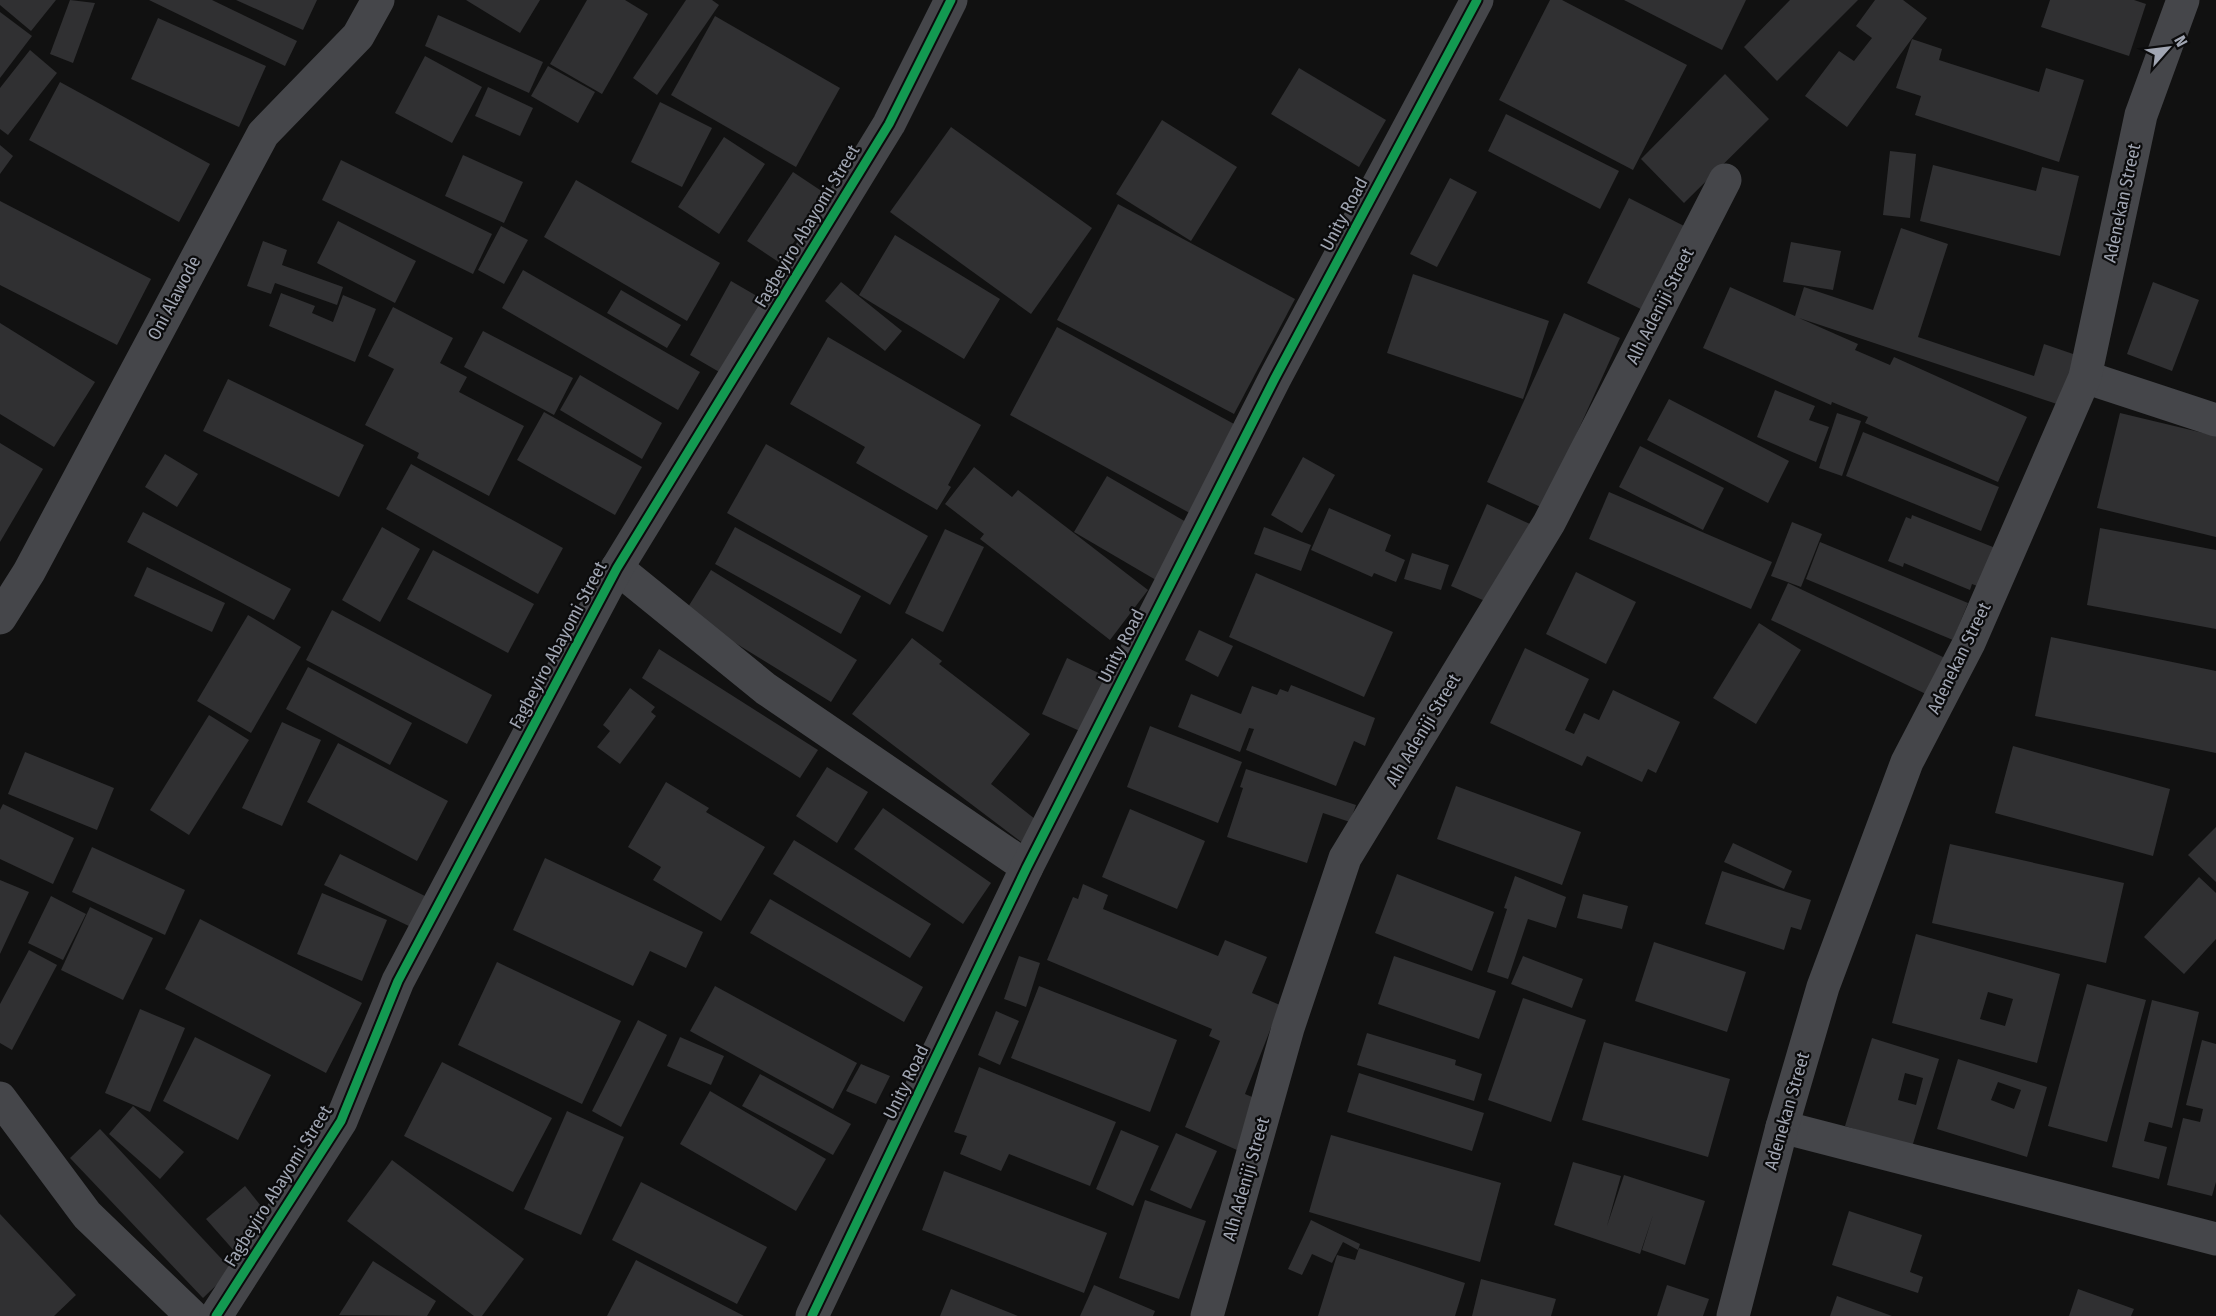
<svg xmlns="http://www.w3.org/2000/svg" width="2216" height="1316" font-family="'Fira Sans Condensed',sans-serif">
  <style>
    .building { fill: #303032; fill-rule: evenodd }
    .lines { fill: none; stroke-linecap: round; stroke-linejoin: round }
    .minor { stroke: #45464a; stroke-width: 33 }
    .cycleway-casing { stroke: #0b0b0c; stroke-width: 13 }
    .cycleway { stroke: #139951; stroke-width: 9 }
    .labels { text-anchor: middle; stroke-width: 4.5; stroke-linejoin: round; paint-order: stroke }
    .street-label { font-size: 18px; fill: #a1a6b3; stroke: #0b0b0c }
  </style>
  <rect width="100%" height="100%" fill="#111"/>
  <!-- building -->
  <g class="building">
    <polygon points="0,0 56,0 31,31 0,5"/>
    <polygon points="70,0 95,3 73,63 50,54"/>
    <polygon points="149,0 212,0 297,41 285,66"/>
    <polygon points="236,0 317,0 303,30"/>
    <polygon points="466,0 540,0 520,33"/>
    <polygon points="587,0 625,0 648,14 602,94 550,64"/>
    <polygon points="686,0 712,0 719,5 657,95 633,78"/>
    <polygon points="1550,0 1562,0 1687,65 1633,170 1499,100"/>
    <polygon points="1624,0 1746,0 1722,50"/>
    <polygon points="1790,0 1858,0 1777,81 1744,47"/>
    <polygon points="1875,0 1903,0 1927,18 1847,127 1805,96 1839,51 1854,61 1872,38 1856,26"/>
    <polygon points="2050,0 2134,0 2146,4 2129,56 2041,27"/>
    <polygon points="0,12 32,36 0,78"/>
    <polygon points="438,15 543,62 529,93 425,46"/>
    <polygon points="715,16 840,88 796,167 671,95"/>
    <polygon points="158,18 266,66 239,127 131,79"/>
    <polygon points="1912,39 1942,49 1939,60 2039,92 2046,68 2084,80 2059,162 1915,115 1921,96 1896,88"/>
    <polygon points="30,50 57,73 8,135 0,129 0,88"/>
    <polygon points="425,56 482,87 452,143 395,113"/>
    <polygon points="548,66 595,92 578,123 531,96"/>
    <polygon points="1299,68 1386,120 1359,167 1271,114"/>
    <polygon points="1725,74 1769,119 1684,203 1641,159"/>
    <polygon points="60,82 210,164 179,222 29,140"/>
    <polygon points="488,87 533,108 520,136 475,116"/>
    <polygon points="660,102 712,128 682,187 631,162"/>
    <polygon points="1506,114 1619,171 1600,209 1488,151"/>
    <polygon points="1162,120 1237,167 1191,241 1116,194"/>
    <polygon points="951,127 1092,228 1031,314 890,212"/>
    <polygon points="724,137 765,164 719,234 678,207"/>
    <polygon points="0,145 13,156 0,174"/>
    <polygon points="1890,151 1916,154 1910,218 1883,215"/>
    <polygon points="463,155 523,182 504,223 445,196"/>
    <polygon points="341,160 492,234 473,274 322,200"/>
    <polygon points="1933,165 2036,191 2042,167 2079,176 2060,256 1920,221"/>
    <polygon points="793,172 826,194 780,263 747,241"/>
    <polygon points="1450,178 1477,192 1437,267 1410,254"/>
    <polygon points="576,180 720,263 687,321 544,237"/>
    <polygon points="1629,198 1690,229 1649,313 1587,283"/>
    <polygon points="0,201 151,279 117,345 0,285"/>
    <polygon points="1118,204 1295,299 1234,414 1057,320"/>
    <polygon points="338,221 416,261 395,303 317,263"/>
    <polygon points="501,226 528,240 504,284 478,270"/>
    <polygon points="1901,228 1948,244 1918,337 2034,376 2044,344 2076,355 2060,405 1799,318 1858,344 1855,350 1890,365 1894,357 2027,417 1998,482 1865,423 1868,417 1832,402 1831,405 1703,348 1730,287 1795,316 1804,287 1873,310"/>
    <polygon points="895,235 1000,299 964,359 859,295"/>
    <polygon points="263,241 287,250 282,265 343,287 337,305 275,283 271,294 247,286"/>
    <polygon points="1791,242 1841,251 1833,290 1783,282"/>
    <polygon points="523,270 700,372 678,410 502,308"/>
    <polygon points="1413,274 1549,321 1523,399 1387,353"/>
    <polygon points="731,281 762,299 721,373 690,355"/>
    <polygon points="841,282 902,331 885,351 825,301"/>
    <polygon points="2153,282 2199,300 2172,371 2127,354"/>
    <polygon points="621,290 681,325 667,348 607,313"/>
    <polygon points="281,293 315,306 312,313 333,322 343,295 376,309 355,362 269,326"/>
    <polygon points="393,307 453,338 440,363 467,377 459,392 524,426 489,496 417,458 419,453 365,425 394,369 368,356"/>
    <polygon points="1564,313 1620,338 1543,508 1487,482"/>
    <polygon points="0,323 95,382 54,447 0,414"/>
    <polygon points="1057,327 1245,430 1197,517 1010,415"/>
    <polygon points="483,331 573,378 554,415 464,367"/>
    <polygon points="828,337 981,425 948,485 951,487 937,510 856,463 865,447 790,404"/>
    <polygon points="580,375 662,423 642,459 560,410"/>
    <polygon points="228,379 364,445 339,497 203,431"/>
    <polygon points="1775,390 1815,406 1809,420 1829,427 1816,462 1757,437"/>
    <polygon points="1669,399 1789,461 1768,503 1647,440"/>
    <polygon points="544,412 642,467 615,515 517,460"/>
    <polygon points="1837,413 1861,421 1842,476 1819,468"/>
    <polygon points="2120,413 2216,436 2216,537 2097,508"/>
    <polygon points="1863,432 1999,487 1981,531 1846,476"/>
    <polygon points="0,443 43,469 0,542"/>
    <polygon points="766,444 928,536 890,605 727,513"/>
    <polygon points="1640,446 1724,488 1703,530 1619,487"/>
    <polygon points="165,454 198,474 177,507 145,487"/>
    <polygon points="1303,457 1335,475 1302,533 1271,515"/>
    <polygon points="411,464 563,548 538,594 386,509"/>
    <polygon points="974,467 1012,497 1018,490 1148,590 1110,640 980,539 984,534 945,504"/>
    <polygon points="1107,476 1193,526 1161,583 1074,532"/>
    <polygon points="1609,492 1772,562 1751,609 1589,539"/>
    <polygon points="1487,504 1530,524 1494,605 1451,586"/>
    <polygon points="1329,508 1391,535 1385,551 1405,560 1396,582 1374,573 1372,577 1311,550"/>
    <polygon points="143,512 291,589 274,620 127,542"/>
    <polygon points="1912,515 1998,549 1982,588 1972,584 1970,590 1904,563 1903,567 1888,561 1906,517 1911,519"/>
    <polygon points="1792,522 1822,534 1801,587 1771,576"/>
    <polygon points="382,527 420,549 380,622 342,600"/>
    <polygon points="735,527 861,596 841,634 715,564"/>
    <polygon points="1264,527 1311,545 1301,571 1254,554"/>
    <polygon points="2100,528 2216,550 2216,629 2087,605"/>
    <polygon points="945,529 984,547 943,632 905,613"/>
    <polygon points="1820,542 1968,603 1953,640 1806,579"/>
    <polygon points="433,550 534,604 508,653 407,599"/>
    <polygon points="1412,553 1449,565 1441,590 1404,579"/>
    <polygon points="147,567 225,603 212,632 134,596"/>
    <polygon points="711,570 857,660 831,702 685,612"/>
    <polygon points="1576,572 1636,602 1606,664 1546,634"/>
    <polygon points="1256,573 1393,632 1364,697 1229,637"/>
    <polygon points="1788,583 1945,658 1928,695 1771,620"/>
    <polygon points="332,610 492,695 467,744 306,660"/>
    <polygon points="248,615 301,647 251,733 197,701"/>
    <polygon points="1759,623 1801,650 1756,724 1713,698"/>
    <polygon points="1199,630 1233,646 1218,677 1185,660"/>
    <polygon points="2051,637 2216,671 2216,753 2035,716"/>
    <polygon points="912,638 942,661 939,664 1030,734 991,784 1040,823 1024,844 852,714"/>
    <polygon points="1525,648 1589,679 1565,730 1574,734 1584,713 1599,720 1613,690 1680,722 1656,773 1648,769 1642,782 1587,756 1582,766 1490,723"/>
    <polygon points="659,649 818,750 800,778 642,678"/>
    <polygon points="1067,658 1107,677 1082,732 1042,714"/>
    <polygon points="308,667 412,723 390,765 286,709"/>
    <polygon points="1291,685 1375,718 1365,746 1354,741 1336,786 1246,750 1254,729 1249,728 1240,752 1178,727 1191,694 1241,714 1252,686 1277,695 1280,689 1288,692"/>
    <polygon points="630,688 655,707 651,712 656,716 620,764 597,747 610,731 603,725"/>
    <polygon points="209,715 249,740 189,835 150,810"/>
    <polygon points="282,722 321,740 282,826 242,808"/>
    <polygon points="1150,726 1242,762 1218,823 1127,787"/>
    <polygon points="338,743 448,801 417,861 307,802"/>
    <polygon points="2013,746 2170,789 2153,856 1995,813"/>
    <polygon points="25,752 114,788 97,830 8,794"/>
    <polygon points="827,767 868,792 837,843 796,816"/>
    <polygon points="1246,769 1356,805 1350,822 1323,813 1307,863 1227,837 1243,788 1240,787"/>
    <polygon points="666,782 709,808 706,812 765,847 721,921 653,880 661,867 628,847"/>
    <polygon points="1456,786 1581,832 1562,885 1437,839"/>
    <polygon points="3,804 74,838 53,884 0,859 0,810"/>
    <polygon points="883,808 991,883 963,924 854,849"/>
    <polygon points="1130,809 1205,841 1177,909 1102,877"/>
    <polygon points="2216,827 2216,882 2188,855"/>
    <polygon points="794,840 931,924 910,958 773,874"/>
    <polygon points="1733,843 1792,871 1784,889 1724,862"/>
    <polygon points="1950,844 2124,883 2106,963 1932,923"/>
    <polygon points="92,847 185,890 165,935 72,892"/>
    <polygon points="340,854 429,898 415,929 324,885"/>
    <polygon points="545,858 703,932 686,968 650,951 633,986 513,930"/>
    <polygon points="1722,871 1811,900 1801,930 1791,927 1784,950 1705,924"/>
    <polygon points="1397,874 1494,912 1472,971 1375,933"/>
    <polygon points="1515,876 1566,897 1556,928 1528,919 1508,979 1487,972 1507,909 1504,908"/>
    <polygon points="2199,877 2216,893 2216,939 2184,974 2144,937"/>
    <polygon points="0,880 29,892 0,954"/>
    <polygon points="1083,884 1108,895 1103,909 1218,956 1225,940 1267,957 1252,993 1280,1005 1245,1094 1257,1099 1237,1150 1185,1127 1220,1041 1209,1036 1212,1029 1047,960 1073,897 1078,899"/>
    <polygon points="322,893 387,920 362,981 297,954"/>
    <polygon points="1583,894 1628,906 1622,929 1577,918"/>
    <polygon points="51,896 86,914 63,960 28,943"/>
    <polygon points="770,899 923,987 904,1022 750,933"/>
    <polygon points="90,907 153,938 123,1000 61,970"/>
    <polygon points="200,919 362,1003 326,1073 165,989"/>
    <path d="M1916,934L2060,974L2037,1063L1892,1023ZM1988,992L2013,999L2005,1026L1980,1019Z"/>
    <polygon points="1654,942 1746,972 1727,1032 1635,1001"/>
    <polygon points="29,950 57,965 12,1050 0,1043 0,1004"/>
    <polygon points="1019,956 1040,963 1026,1007 1004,999"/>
    <polygon points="1394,956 1496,991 1479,1039 1378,1004"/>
    <polygon points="1523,956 1583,979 1572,1008 1511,984"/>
    <polygon points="497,962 621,1021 582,1104 458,1045"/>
    <polygon points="2087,984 2146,1000 2107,1142 2048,1126"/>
    <polygon points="715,986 857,1063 833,1109 690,1031"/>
    <polygon points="1039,986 1177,1040 1150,1112 1011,1058"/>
    <polygon points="1523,998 1586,1020 1551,1122 1488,1100"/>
    <polygon points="2152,1000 2199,1012 2172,1128 2149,1122 2144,1141 2167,1147 2159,1179 2112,1167"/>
    <polygon points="140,1009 185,1028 150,1112 105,1093"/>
    <polygon points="996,1011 1019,1021 1000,1065 978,1055"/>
    <polygon points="638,1020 667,1035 621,1127 592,1111"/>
    <polygon points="1367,1033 1456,1060 1455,1065 1482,1074 1474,1101 1357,1065"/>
    <polygon points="195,1037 271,1075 238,1140 163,1101"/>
    <polygon points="680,1037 724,1056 711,1085 667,1066"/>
    <path d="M1872,1038L1939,1059L1912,1147L1845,1126ZM1905,1073L1923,1078L1916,1105L1898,1100Z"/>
    <polygon points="2202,1040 2216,1044 2216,1182 2212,1196 2167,1185 2183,1118 2200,1122 2203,1109 2186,1105"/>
    <polygon points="1604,1042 1730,1079 1708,1157 1582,1120"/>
    <path d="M1958,1059L2047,1087L2027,1157L1937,1129ZM1998,1082L2021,1090L2014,1109L1991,1100Z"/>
    <polygon points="442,1062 552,1118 513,1192 404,1136"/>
    <polygon points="861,1064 890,1076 876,1104 846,1091"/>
    <polygon points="979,1067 1116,1122 1090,1186 1009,1154 1001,1171 960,1154 967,1136 954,1132"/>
    <polygon points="1359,1073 1484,1113 1472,1151 1347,1112"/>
    <polygon points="760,1074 851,1124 833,1155 742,1106"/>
    <polygon points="710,1091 826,1159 796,1211 680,1144"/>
    <polygon points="133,1106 184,1152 160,1179 109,1134"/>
    <polygon points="567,1111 624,1137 581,1235 524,1209"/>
    <polygon points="100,1129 232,1270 203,1298 70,1158"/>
    <polygon points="1121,1130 1159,1146 1133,1206 1096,1189"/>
    <polygon points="1176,1133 1217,1151 1191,1209 1150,1190"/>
    <polygon points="1331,1135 1501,1183 1480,1262 1309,1212"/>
    <polygon points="392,1160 524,1259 482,1316 474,1316 347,1221"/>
    <polygon points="1573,1162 1621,1176 1607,1226 1624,1175 1705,1201 1685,1265 1642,1250 1653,1215 1640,1254 1554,1225"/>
    <polygon points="944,1171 1107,1233 1084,1293 922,1230"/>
    <polygon points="641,1182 767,1247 737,1304 612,1240"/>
    <polygon points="245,1186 273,1221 236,1253 206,1219"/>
    <polygon points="1145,1200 1206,1221 1179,1299 1119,1278"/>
    <polygon points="1849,1211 1922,1235 1910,1272 1923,1277 1918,1293 1832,1265"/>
    <polygon points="0,1214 76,1295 54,1316 0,1316"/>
    <polygon points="1311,1220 1360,1244 1358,1250 1343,1242 1332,1263 1312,1254 1302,1275 1288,1269"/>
    <polygon points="1359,1248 1465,1283 1455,1316 1318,1316 1337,1255 1355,1260"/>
    <polygon points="636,1260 744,1316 607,1316"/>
    <polygon points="373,1261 436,1301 427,1316 339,1315"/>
    <polygon points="1481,1279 1556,1299 1551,1316 1472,1316"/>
    <polygon points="1094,1285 1155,1311 1153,1316 1080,1316"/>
    <polygon points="1667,1285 1709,1299 1703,1316 1657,1316"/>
    <polygon points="951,1289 1018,1316 940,1316"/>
    <polygon points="2078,1289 2134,1309 2131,1316 2069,1316"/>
    <polygon points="1837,1296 1892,1316 1830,1316"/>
  </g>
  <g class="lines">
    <!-- minor -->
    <g class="minor">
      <polyline points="2085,377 2216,420"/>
      <polyline points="617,568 766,689 1027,867"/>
      <polyline points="0,618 29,572 263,134 358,36 378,0"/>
      <polyline points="0,1098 87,1215 192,1316"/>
      <polyline points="1782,1127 2216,1239"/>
      <polyline points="216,1316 341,1121 398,981 617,568 889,124 951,0"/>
      <polyline points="812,1316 1027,867 1275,378 1477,0"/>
      <polyline points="1207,1316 1288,1028 1345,858 1549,523 1725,180"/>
      <polyline points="1733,1316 1782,1127 1823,987 1907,762 1969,643 2085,377 2141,115 2183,0"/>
    </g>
    <defs>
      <g id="cycleway">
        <polyline points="216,1316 341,1121 398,981 617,568 889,124 951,0"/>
        <polyline points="812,1316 1027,867 1275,378 1477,0"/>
      </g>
    </defs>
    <!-- cycleway casing -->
    <use href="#cycleway" class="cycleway-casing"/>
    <!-- cycleway -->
    <use href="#cycleway" class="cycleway"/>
  </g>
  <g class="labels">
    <!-- street labels -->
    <g class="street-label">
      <text transform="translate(2122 203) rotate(-78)" y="6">Adenekan Street</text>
      <text transform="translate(1344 214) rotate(-62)" y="6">Unity Road</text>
      <text transform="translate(807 226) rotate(-59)" y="6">Fagbeyiro Abayomi Street</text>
      <text transform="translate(174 298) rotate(-62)" y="6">Oni Alawode</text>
      <text transform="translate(1660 306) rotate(-63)" y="6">Alh Adeniji Street</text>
      <text transform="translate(558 645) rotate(-62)" y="6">Fagbeyiro Abayomi Street</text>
      <text transform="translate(1121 646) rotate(-63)" y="6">Unity Road</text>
      <text transform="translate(1959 658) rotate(-64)" y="6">Adenekan Street</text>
      <text transform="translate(1423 730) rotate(-59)" y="6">Alh Adeniji Street</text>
      <text transform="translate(906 1082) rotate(-64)" y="6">Unity Road</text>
      <text transform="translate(1787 1111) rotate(-74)" y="6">Adenekan Street</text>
      <text transform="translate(1246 1179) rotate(-74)" y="6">Alh Adeniji Street</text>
      <text transform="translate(278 1186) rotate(-58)" y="6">Fagbeyiro Abayomi Street</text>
    </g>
  </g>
  <!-- north arrow -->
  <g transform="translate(2168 48) rotate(62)" stroke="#0b0b0c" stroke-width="4.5" paint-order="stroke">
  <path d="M0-4.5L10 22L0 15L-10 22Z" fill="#a1a6b3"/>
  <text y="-9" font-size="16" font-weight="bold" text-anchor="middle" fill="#a1a6b3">N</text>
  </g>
</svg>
